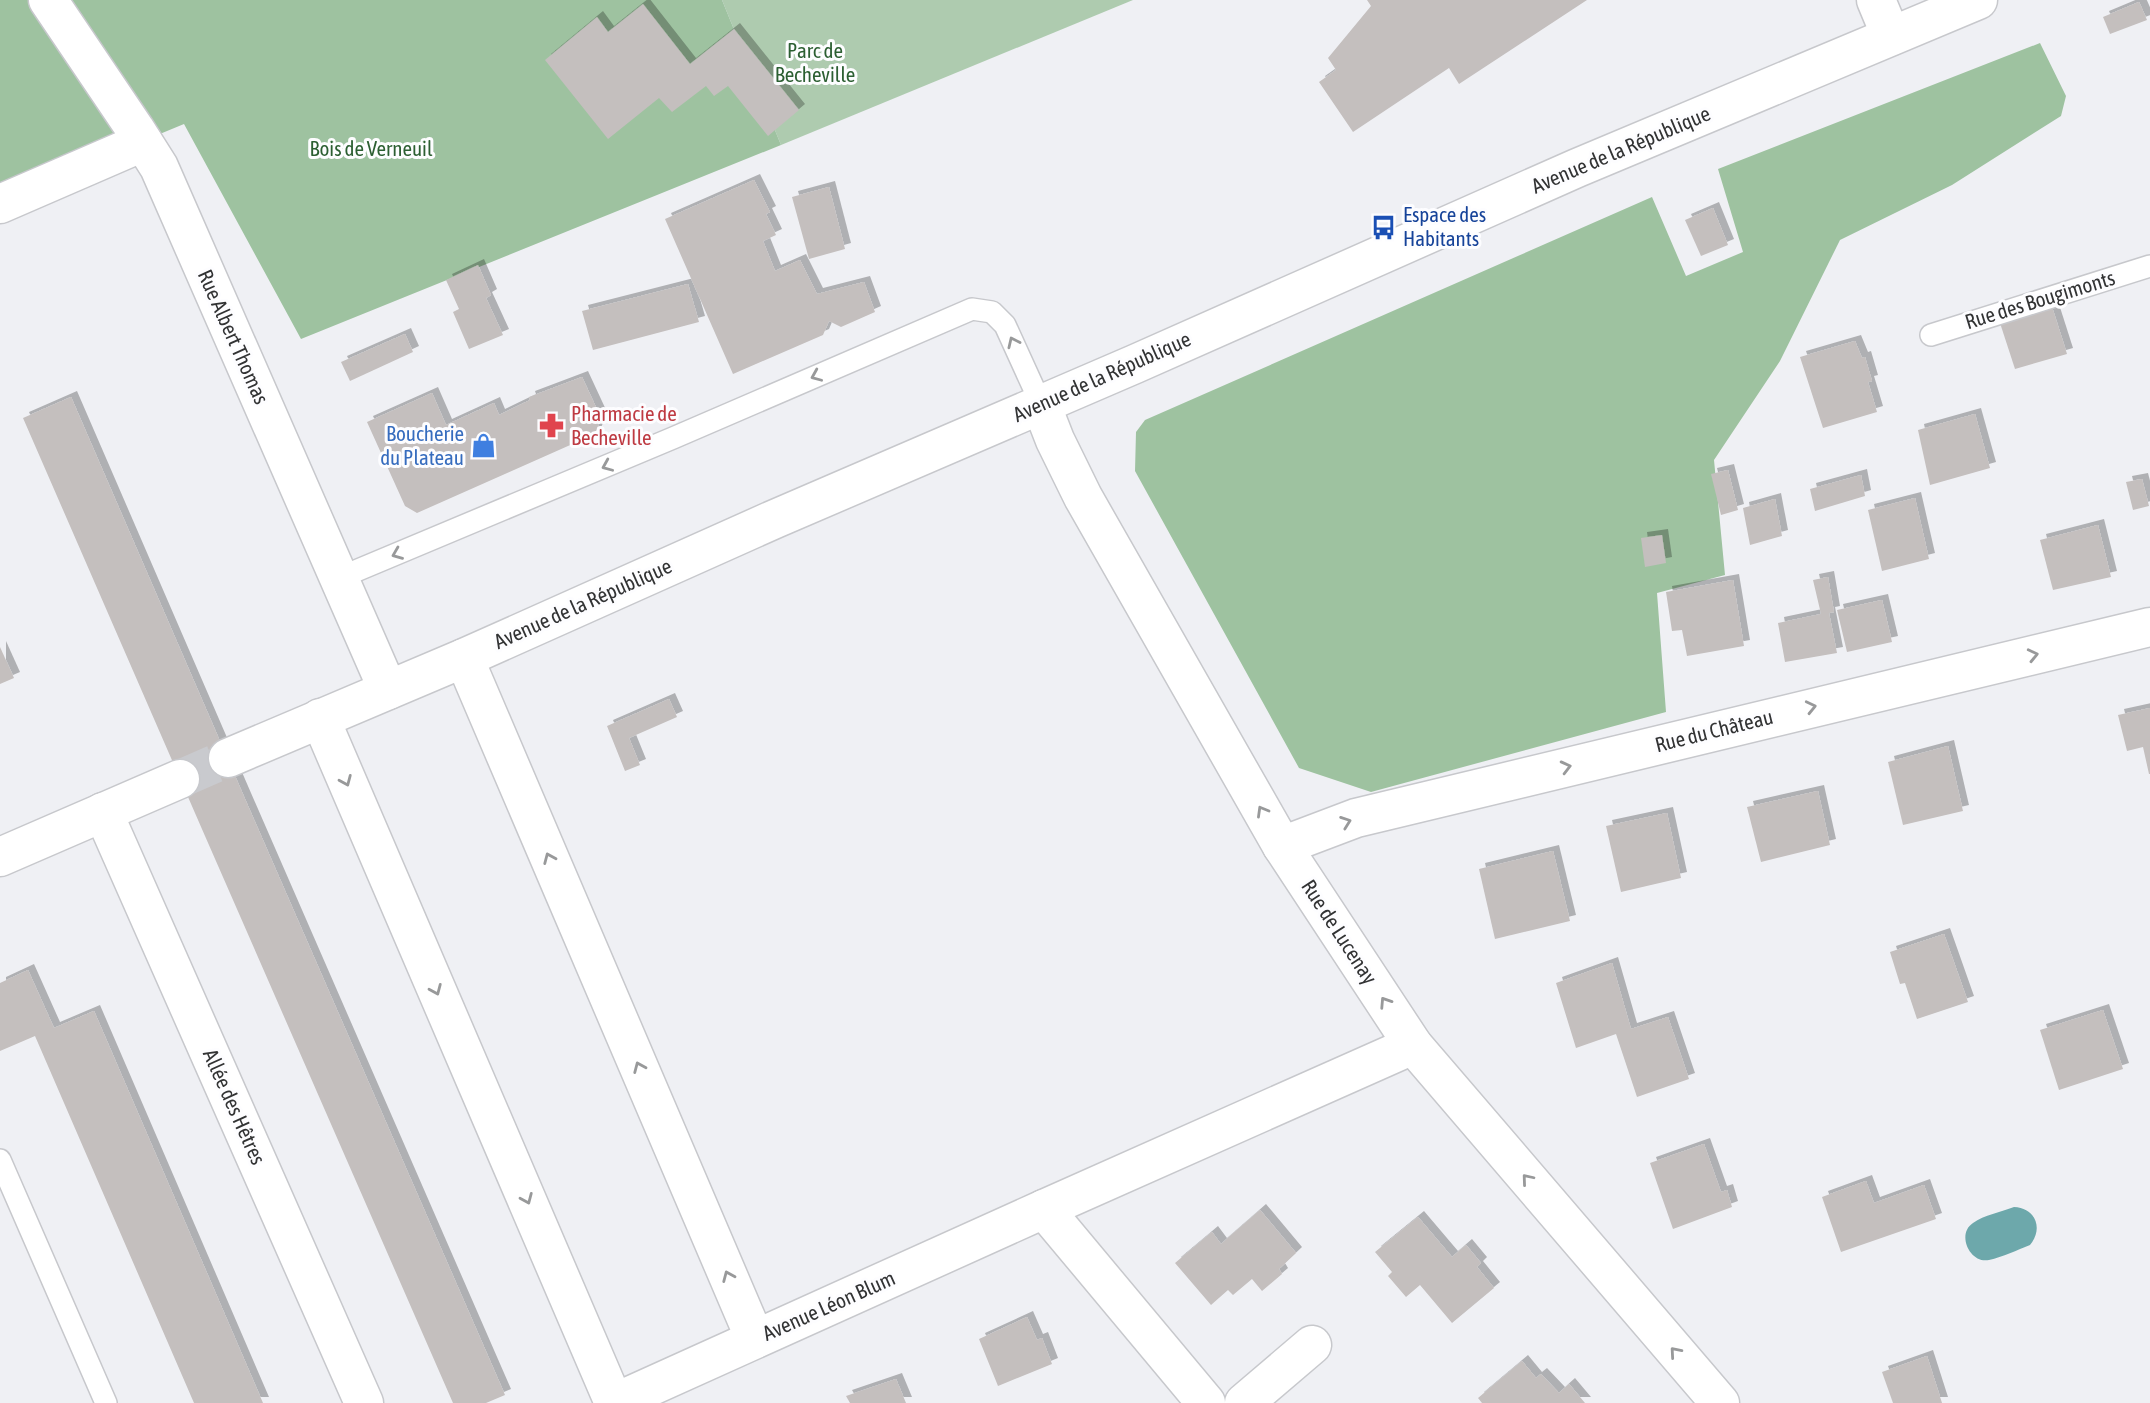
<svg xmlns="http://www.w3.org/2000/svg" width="2150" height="1403" font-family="'Asap Condensed',sans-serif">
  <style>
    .green { fill: #aecbaf }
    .forest { fill: #9ec2a0 }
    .water { fill: #6da8ab }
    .building { fill: #c4bfbe; filter: url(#shadow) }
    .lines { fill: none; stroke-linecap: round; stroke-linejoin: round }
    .street-tunnel { stroke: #c9cace; stroke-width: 38; stroke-dasharray: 38 19; stroke-linecap: butt }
    .lane-casing { stroke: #c7c8cc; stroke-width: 24 }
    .street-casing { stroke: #c7c8cc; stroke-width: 41 }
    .lane { stroke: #fff; stroke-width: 21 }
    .street { stroke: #fff; stroke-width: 38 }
    .oneway { stroke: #98999a }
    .labels { text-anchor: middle; stroke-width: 6; stroke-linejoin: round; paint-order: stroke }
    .park-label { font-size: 21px; fill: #2c5f32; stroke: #fdfdff }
    .street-label { font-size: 21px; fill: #323334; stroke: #fdfdff }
    .transit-label { font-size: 21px; fill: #164399; stroke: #fdfdff; text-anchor: start }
    .health-label { font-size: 21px; fill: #be3a42; stroke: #fdfdff; text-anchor: start }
    .shop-label { font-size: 21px; fill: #366cbe; stroke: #fdfdff; text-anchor: end }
  </style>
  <defs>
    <filter id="shadow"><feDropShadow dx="6" dy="-6" stdDeviation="0" flood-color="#0004"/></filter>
  </defs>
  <rect width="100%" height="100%" fill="#eff0f4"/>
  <!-- green -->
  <polygon class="green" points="722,0 1133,0 781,145"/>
  <!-- forest -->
  <g class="forest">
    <polygon points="0,0 722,0 781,145 301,339 184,124 0,200"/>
    <polygon points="2040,43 2066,96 2061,116 1952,185 1840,240 1780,361 1714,460 1725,575 1657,593 1666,712 1371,792 1299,768 1135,471 1136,432 1145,420 1652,197 1686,276 1743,252 1718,169"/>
  </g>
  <!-- water -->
  <path class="water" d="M2014,1207C2035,1208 2044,1228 2030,1245C2017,1250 2003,1257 1989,1260C1970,1264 1956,1234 1973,1223C1984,1215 2001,1212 2014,1207Z"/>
  <!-- building -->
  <g class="building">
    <polygon points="1367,0 1587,0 1459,84 1449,68 1353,132 1319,82 1336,70 1328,58 1371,6"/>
    <polygon points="2139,2 2147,20 2110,34 2103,17"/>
    <polygon points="643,4 690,64 734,29 799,110 768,136 728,86 714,96 706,86 672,112 659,98 608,139 545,60 597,17 608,32"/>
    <polygon points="754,180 770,212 766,214 776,235 763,241 775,271 800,260 817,294 864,282 875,312 841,327 829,321 823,335 733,374 665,219"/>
    <polygon points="829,187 845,249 809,259 792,197"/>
    <polygon points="1713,208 1728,245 1701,256 1685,220"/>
    <polygon points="478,265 491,295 486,298 503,335 469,349 453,312 459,309 446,280"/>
    <polygon points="688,284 699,322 593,350 582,311"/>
    <polygon points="2052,307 2067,354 2015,369 2000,323"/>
    <polygon points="405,334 413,352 350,381 341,362"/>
    <polygon points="1855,341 1862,358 1865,357 1872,381 1868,382 1877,412 1823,428 1800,357"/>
    <polygon points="582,377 601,418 595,434 417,513 405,506 367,422 432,393 446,425 494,403 499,415 530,400 529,397"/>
    <polygon points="71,397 245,799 505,1395 486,1403 453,1403 205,836 23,418"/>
    <polygon points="1975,414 1990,468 1930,485 1918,430"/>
    <polygon points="1728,470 1738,510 1721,515 1711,474"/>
    <polygon points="1861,475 1865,496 1815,511 1810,489"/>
    <polygon points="2142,479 2149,506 2133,510 2126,482"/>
    <polygon points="1915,498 1929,559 1882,571 1868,510"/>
    <polygon points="1775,499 1782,536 1750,545 1743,508"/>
    <polygon points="2098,525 2111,577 2053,590 2040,540"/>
    <polygon points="1662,535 1666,563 1645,567 1641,538"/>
    <polygon points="1828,577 1834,612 1829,613 1837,653 1785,662 1778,623 1821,614 1813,580"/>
    <polygon points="1733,580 1744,646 1687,656 1682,630 1672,631 1666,592"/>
    <polygon points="1882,600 1892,642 1847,652 1837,610"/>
    <polygon points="0,647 14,678 0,684"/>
    <polygon points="669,699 677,717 629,738 640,765 625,771 607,726"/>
    <polygon points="2150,708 2150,774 2149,774 2143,747 2127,751 2118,715"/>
    <polygon points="1948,746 1963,811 1903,825 1888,762"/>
    <polygon points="1818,791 1830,845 1761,862 1747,807"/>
    <polygon points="1667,813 1681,878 1621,892 1606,826"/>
    <polygon points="1553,851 1570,921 1495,939 1479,869"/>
    <polygon points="1944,934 1968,1002 1917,1019 1905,983 1900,984 1890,952"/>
    <polygon points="1612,963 1631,1029 1668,1017 1689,1079 1637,1097 1616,1034 1576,1048 1556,983"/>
    <polygon points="28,970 54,1028 94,1011 263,1403 194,1403 35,1036 0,1051 0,983"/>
    <polygon points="2103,1010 2123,1069 2059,1090 2040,1030"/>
    <polygon points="1704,1144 1721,1192 1727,1190 1732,1207 1673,1229 1650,1163"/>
    <polygon points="1866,1181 1874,1203 1924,1185 1936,1219 1841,1252 1822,1197"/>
    <polygon points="1260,1210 1296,1253 1279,1269 1282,1274 1262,1291 1252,1279 1233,1295 1228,1290 1211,1305 1175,1263 1212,1232 1221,1244"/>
    <polygon points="1418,1217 1452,1257 1466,1245 1481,1263 1477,1267 1494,1288 1452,1323 1420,1285 1406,1297 1388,1276 1392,1272 1375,1252"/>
    <polygon points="1027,1317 1037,1340 1042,1338 1052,1364 998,1386 979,1339"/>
    <polygon points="1927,1356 1942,1403 1893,1403 1882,1372"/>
    <polygon points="1522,1361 1536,1378 1541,1374 1559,1393 1569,1384 1585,1403 1482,1403 1478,1398"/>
    <polygon points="896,1379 906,1403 850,1403 846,1396"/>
  </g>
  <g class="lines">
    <!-- street-tunnel -->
    <polyline class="street-tunnel" points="180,779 228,758"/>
    <defs>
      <g id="lane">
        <polyline points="1931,335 2150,266"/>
        <polyline points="339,578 673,438 972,309 992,312 1005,325 1041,404"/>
        <polyline points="0,1160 106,1403"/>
      </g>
      <g id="street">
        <polyline points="48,0 135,129 159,167 388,690"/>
        <polyline points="1876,0 1891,36"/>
        <polyline points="0,204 143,142"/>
        <polyline points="1041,404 1055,440 1083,497 1282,846 1413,1045 1720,1403"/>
        <polyline points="464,658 755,1339"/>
        <polyline points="320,718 614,1403"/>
        <polyline points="228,758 464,658 775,519 1135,364 1577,168 1978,0"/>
        <polyline points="103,812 364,1403"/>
        <polyline points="1282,846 1356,818 2150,627"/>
        <polyline points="0,857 180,779"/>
        <polyline points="1044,1209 1206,1403"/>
        <polyline points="614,1403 1044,1209 1413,1045"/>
        <polyline points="1244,1403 1312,1345"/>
      </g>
    </defs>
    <!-- lane casing -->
    <use href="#lane" class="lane-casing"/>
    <!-- street casing -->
    <use href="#street" class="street-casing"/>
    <!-- lane -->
    <use href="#lane" class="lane"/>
    <!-- street -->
    <use href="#street" class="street"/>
  </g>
  <!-- one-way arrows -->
  <defs><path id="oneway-chevron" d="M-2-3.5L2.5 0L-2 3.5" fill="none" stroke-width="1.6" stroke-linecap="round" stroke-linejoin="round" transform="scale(1.75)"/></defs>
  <g class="oneway">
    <use href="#oneway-chevron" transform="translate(1013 342) rotate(-115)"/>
    <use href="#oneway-chevron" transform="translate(816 376) rotate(157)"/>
    <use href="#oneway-chevron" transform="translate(607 466) rotate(157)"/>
    <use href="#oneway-chevron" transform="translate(397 554) rotate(158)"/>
    <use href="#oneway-chevron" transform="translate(2033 655) rotate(-13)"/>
    <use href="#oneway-chevron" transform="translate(1811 707) rotate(-13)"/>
    <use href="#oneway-chevron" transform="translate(1566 767) rotate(-14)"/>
    <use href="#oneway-chevron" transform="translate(346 781) rotate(67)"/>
    <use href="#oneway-chevron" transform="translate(1262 811) rotate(-120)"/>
    <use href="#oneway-chevron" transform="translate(1346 822) rotate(-20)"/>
    <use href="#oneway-chevron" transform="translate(549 858) rotate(-113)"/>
    <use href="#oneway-chevron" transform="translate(436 990) rotate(67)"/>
    <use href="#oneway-chevron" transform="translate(1385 1002) rotate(-123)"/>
    <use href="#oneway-chevron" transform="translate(639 1067) rotate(-113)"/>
    <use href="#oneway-chevron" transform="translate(1527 1179) rotate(-130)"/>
    <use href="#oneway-chevron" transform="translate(527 1199) rotate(67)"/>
    <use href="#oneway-chevron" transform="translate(728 1276) rotate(-113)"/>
    <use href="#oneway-chevron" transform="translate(1675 1352) rotate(-131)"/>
  </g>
  <!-- icons -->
  <defs>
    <symbol id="bus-bare" viewBox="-9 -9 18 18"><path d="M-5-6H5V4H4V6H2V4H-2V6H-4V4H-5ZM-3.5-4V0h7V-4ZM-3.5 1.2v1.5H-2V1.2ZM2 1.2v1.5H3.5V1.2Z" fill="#1a4fb4" stroke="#fdfdff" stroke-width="2.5" paint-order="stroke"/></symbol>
    <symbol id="pharmacy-bare" viewBox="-9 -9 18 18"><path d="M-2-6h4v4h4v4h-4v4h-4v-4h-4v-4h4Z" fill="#e0444e" stroke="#fdfdff" stroke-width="2.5" paint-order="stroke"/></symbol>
    <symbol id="shop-bare" viewBox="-9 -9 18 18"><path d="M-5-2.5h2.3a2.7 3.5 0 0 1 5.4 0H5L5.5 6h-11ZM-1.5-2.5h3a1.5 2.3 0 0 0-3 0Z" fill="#3f7fe0" stroke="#fdfdff" stroke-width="2.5" paint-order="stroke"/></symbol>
  </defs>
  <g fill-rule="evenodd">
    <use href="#bus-bare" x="1366" y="210" width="35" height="35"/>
    <use href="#pharmacy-bare" x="534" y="408" width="35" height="35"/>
    <use href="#shop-bare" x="466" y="428" width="35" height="35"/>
  </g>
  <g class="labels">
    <!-- park labels -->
    <g class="park-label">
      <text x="815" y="58">Parc de<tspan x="815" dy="24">Becheville</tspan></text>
      <text x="371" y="156">Bois de Verneuil</text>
    </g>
    <!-- street labels -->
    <g class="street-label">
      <text transform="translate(1621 150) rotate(-23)" y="7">Avenue de la République</text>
      <text transform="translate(2040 300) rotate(-17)" y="7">Rue des Bougimonts</text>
      <text transform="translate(233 337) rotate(66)" y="7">Rue Albert Thomas</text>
      <text transform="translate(1102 377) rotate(-24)" y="7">Avenue de la République</text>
      <text transform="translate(583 604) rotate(-24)" y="7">Avenue de la République</text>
      <text transform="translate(1714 731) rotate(-14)" y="7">Rue du Château</text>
      <text transform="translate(1339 932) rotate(57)" y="7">Rue de Lucenay</text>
      <text transform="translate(234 1107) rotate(66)" y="7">Allée des Hêtres</text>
      <text transform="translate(829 1306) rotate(-24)" y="7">Avenue Léon Blum</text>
    </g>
    <!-- transit labels -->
    <g class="transit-label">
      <text x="1403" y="222">Espace des<tspan x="1403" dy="24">Habitants</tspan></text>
    </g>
    <!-- health labels -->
    <g class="health-label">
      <text x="571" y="421">Pharmacie de<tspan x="571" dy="24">Becheville</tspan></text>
    </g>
    <!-- shop labels -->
    <g class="shop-label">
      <text x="464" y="441">Boucherie<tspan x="464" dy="24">du Plateau</tspan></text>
    </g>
  </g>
</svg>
